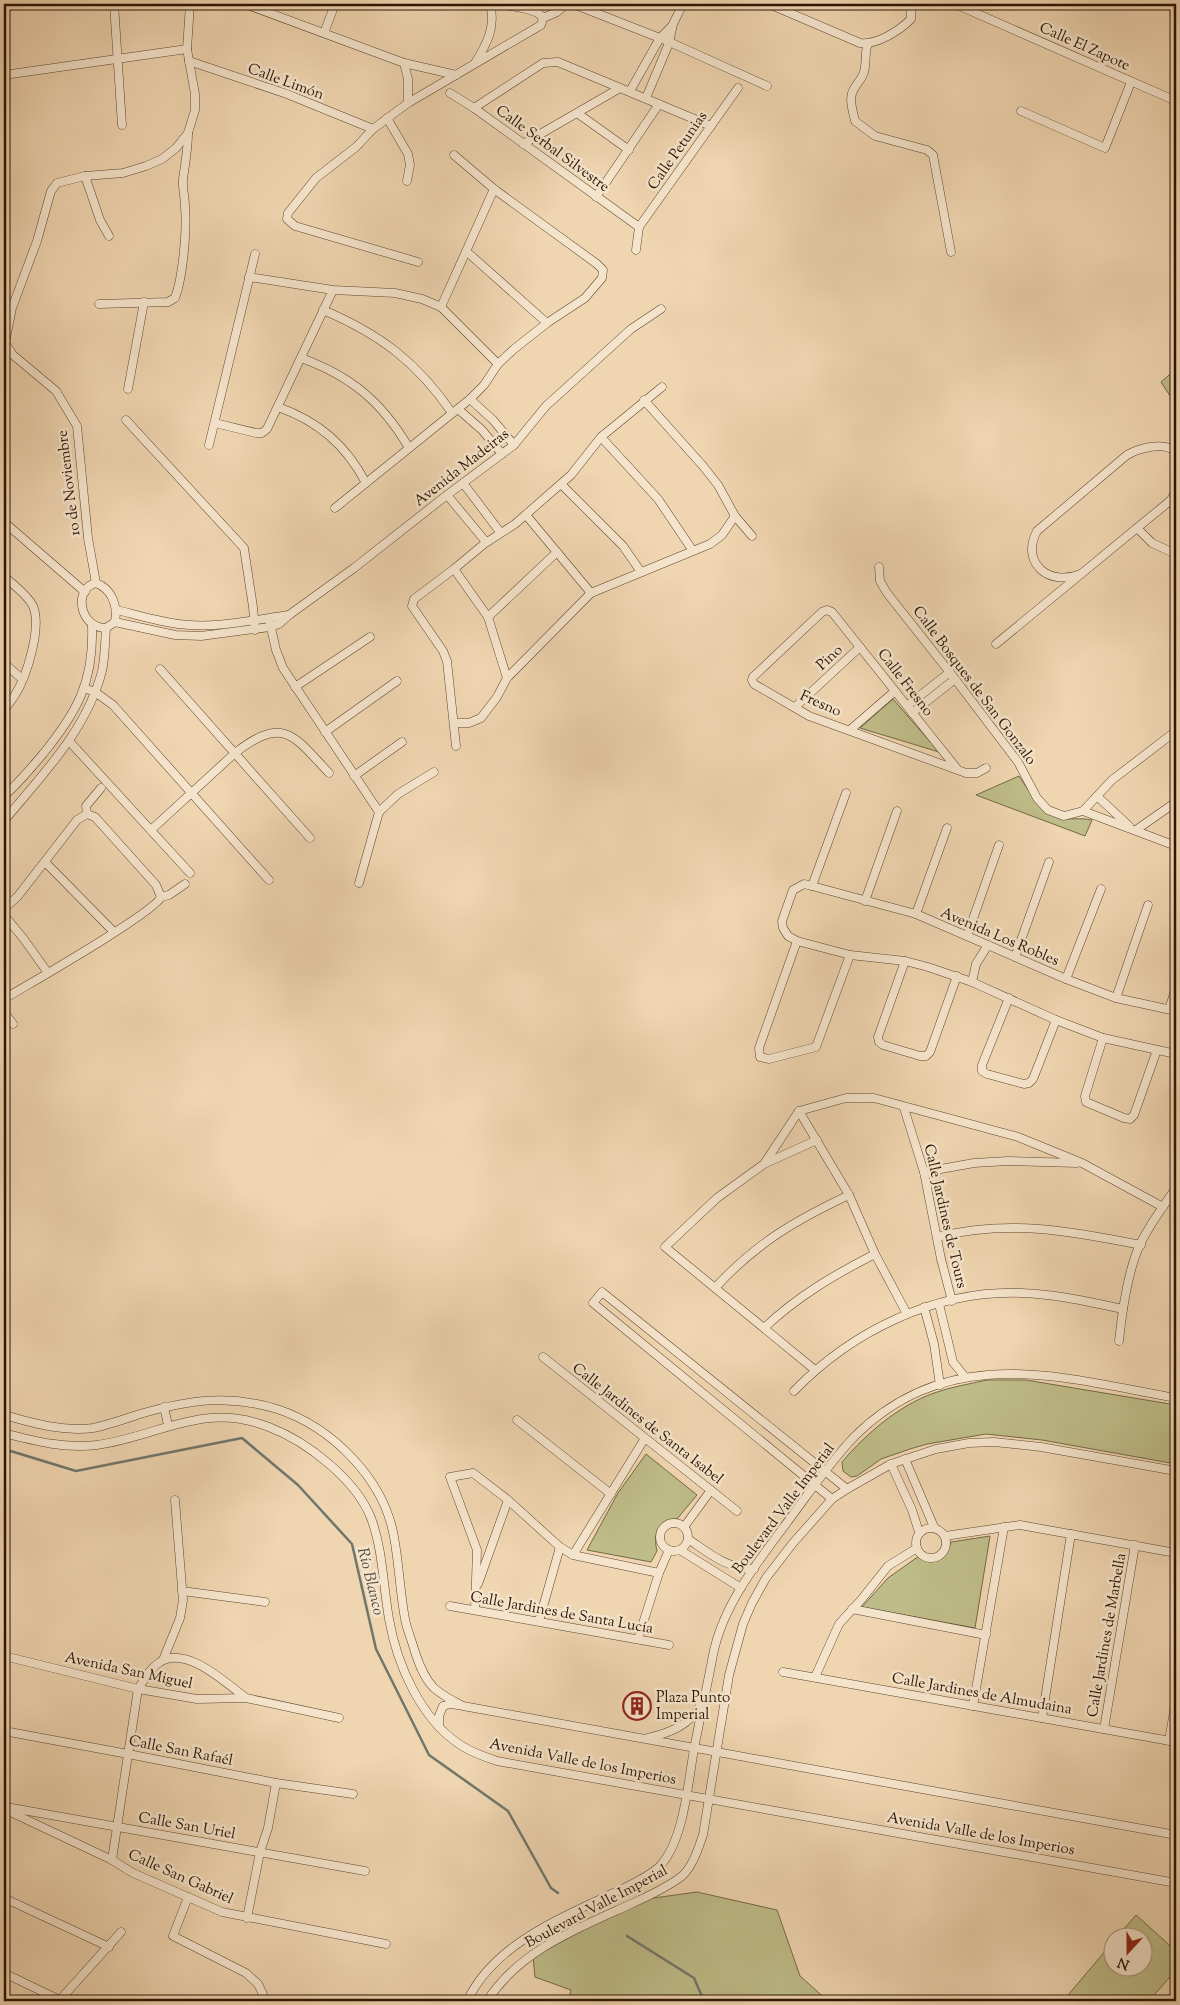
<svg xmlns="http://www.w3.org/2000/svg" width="1180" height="2005" font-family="'Sorts Mill Goudy',serif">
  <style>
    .green { fill: #bebc88; stroke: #756845 }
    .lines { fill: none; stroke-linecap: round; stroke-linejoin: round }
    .stream { stroke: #6f766c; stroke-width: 2.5 }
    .minor-casing { stroke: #5d442e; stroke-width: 9 }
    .minor { stroke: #f5e4cc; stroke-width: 8 }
    .labels { text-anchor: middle; stroke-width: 5; stroke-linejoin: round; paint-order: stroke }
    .street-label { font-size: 15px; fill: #2c1402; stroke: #f5e4cc }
    .poi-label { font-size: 15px; fill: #2c1402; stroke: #f5e4cc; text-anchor: start }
    .water-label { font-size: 16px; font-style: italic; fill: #534d40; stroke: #f5e4cc }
  </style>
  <rect width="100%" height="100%" fill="#efd5b0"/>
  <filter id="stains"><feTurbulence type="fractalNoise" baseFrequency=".004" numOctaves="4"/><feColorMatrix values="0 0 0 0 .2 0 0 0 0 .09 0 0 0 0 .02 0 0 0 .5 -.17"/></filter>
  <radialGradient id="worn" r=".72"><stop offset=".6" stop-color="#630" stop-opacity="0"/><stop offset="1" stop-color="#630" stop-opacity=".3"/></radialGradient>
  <!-- green -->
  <g class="green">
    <polygon points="1176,369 1176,405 1161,382"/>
    <polygon points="893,699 939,752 860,728"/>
    <path d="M1019,776C1029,791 1044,818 1064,819C1075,819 1082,818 1092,820L1085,836L976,795Z"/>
    <path d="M987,1380H1026L1176,1405V1464L1042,1440L986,1434L927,1444L910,1449L881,1459L857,1476L851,1477L843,1471L842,1462C867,1433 898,1406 934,1393C951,1387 969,1384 987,1380Z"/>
    <path d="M646,1454L697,1495L677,1519C657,1519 653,1535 657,1551L651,1562L587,1550L618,1493Z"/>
    <path d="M990,1536L975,1628L862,1607L888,1578L919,1556C935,1565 945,1560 951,1542Z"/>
    <polygon points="697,1892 777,1910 800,1976 828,2001 568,2001 571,1990 535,1977 533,1957 639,1900"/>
    <polygon points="1136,1915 1176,1951 1176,1970 1149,2001 1063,2001 1112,1943 1112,1968 1142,1968 1142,1938 1117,1937"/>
  </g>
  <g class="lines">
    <!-- stream -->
    <g class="stream">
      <polyline points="4,1449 76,1471 242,1438 298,1485 352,1544 376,1649 429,1755 508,1811 551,1888 558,1893"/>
      <polyline points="627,1936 694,1978 704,2001"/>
    </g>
    <defs>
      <g id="minor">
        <polyline points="114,4 122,125"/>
        <polyline points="245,4 404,63 456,75"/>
        <path d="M495,4C507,6 537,7 543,18"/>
        <polyline points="573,4 665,40 767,86"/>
        <path d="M769,4L860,43C877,45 899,31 911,19V4"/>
        <polyline points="955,4 1176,101"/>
        <polyline points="324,33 335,4"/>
        <path d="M868,44C864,53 867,62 864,72C862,79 857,83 854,89C848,98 853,111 855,121L875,136L927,150L933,155L951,252"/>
        <polyline points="189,61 287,94 373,129"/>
        <polyline points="404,63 408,79 408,103"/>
        <path d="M475,63C487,44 496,27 490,4"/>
        <polyline points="4,75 187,49"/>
        <polyline points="630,91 660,38 672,26"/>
        <polyline points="450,93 474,108 639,227"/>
        <polyline points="646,98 669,43 673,24 683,4"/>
        <polyline points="474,108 543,63 558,62 711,126"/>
        <polyline points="1021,111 1105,148 1131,82"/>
        <polyline points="577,113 629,150"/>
        <polyline points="387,118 408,154 410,165 407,181"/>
        <polyline points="523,144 620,88"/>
        <polyline points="85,176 100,220 109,236"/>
        <polyline points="596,197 659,104"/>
        <polyline points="636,250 639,227 738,88"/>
        <polyline points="466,251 547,323"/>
        <polyline points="418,262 295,226 287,219 288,213 316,178 356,147 373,129 408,103 536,28 541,25 543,18 557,12 566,4"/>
        <polyline points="249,277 333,290 395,293 422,299 441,307 498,364"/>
        <path d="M99,304L168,302L175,298C183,277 187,230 185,206C185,197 182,188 183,179C185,164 188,149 188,133"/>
        <polyline points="441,307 494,189"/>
        <path d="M323,310C380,334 418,363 452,413"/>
        <path d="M301,358C351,376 382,402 409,448"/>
        <polyline points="128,389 144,302"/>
        <polyline points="470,399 493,420 514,445"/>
        <polyline points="644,400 703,466 718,485 735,516 752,536"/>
        <path d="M278,407C318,421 346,445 366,483"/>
        <polyline points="458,409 482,430 502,454"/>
        <polyline points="126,420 244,548 253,607 255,630"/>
        <polyline points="215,423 256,433 262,433 267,429 333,290"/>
        <polyline points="601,437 658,499 693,551"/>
        <polyline points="209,445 255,254"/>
        <polyline points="463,483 500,532"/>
        <polyline points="561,484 623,546 641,572"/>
        <polyline points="447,495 486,542"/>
        <polyline points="335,508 470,399 484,385 498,364 514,349 547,323 585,298 602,278 603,270 597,264 494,189 454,155"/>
        <polyline points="526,515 591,593"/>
        <polyline points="4,522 85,592"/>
        <polyline points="1137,528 1152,543 1176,554"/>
        <polyline points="879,567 880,581 887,593 955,679 1018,762 1037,798 1048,810 1064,816 1083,811 1112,780 1176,731"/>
        <polyline points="454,569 488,617 507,678"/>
        <path d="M1081,574C1049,587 1020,563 1037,531L1127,455C1139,448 1165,441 1176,452"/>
        <path d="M4,576C13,585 27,594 33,606C42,627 27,676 15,695C12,700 8,705 4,710"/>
        <polyline points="96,583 88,538 77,426 56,391 13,355 5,343 12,308 37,241 51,191 57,183 85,176 123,173 146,166 162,159 176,148 188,133 195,110 195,94 187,49 190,4"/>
        <path d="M96,583C112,589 118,606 115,622L106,628C79,628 73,588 96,583Z"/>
        <path d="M117,610C137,615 157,621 178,624C214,629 253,620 289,615"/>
        <polyline points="488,617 557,552"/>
        <polyline points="269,619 276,650 283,668 379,812"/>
        <polyline points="115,622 175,635 201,636 270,627 279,624 289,615 354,568 447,495 514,445 546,406 631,329 661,309"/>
        <polyline points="996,644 1171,500 1176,491"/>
        <polyline points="4,663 22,679"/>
        <polyline points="160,669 310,838"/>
        <polyline points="295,687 370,637"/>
        <polyline points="84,688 95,692 113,705 269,880"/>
        <polyline points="907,706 950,672"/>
        <polyline points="795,707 860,647"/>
        <polyline points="912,713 955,679"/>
        <polyline points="454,723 469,723 481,718 497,697 507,678 591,593 710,544 722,535 735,516"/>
        <polyline points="850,730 895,691"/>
        <polyline points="325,732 397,681"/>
        <polyline points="69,741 190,873"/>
        <polyline points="456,746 447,661 443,651 412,606 414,599 454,569 484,544 515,524 571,475 601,437 662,387"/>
        <polyline points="958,770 832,612 827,610 822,612 753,677 752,680 754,684 809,716 966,773 977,773 986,768"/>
        <polyline points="354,776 402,742"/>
        <path d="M4,796C19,783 30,769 43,754C77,712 94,682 92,626"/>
        <polyline points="1097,796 1129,826"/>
        <polyline points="1083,811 1176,846"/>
        <polyline points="87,814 86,806 101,788"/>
        <path d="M4,821C41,776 87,730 102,671C105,657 105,642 106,628"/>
        <path d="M151,830L235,753C284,715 293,735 329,773"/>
        <polyline points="1136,830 1176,802"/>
        <polyline points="45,862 114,932"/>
        <polyline points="359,883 379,812 398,794 434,772"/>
        <polyline points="812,886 846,793"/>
        <polyline points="865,901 897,811"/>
        <polyline points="4,909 18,896 77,820 87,814 95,817 156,885 161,897"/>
        <polyline points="916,914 947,828"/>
        <polyline points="4,915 23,938 48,973"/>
        <polyline points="967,936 999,845"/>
        <polyline points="797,941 759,1048 760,1057 769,1059 816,1047 850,955"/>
        <polyline points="1015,957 1049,862"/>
        <polyline points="905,961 878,1037 879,1042 883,1045 920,1056 926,1056 930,1052 957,976"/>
        <polyline points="1066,979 1101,889"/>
        <polyline points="972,982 976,964 988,945"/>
        <polyline points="1009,998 982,1065 982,1071 987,1074 1024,1084 1029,1083 1033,1079 1056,1020"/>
        <polyline points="1116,998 1148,905"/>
        <path d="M4,999C27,985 154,913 161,897L169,895L185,884"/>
        <polyline points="1169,1009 1176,988"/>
        <polyline points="1176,1011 1116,998 1066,979 916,914 812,886 804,884 793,890 782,921 783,928 788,936 797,941 850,955 905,961 928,967 972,982 1056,1020 1103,1038 1176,1054"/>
        <polyline points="4,1012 13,1024"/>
        <polyline points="1103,1038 1085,1096 1086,1102 1124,1118 1130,1119 1134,1115 1157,1050"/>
        <polyline points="904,1108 924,1172 941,1259 952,1301"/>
        <polyline points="799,1111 764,1164 717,1198 665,1247 815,1370"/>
        <polyline points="799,1111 846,1098 874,1098 1018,1137 1082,1163 1163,1207"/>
        <polyline points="799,1111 849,1195 875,1254 907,1314"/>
        <polyline points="766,1163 817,1140"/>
        <polyline points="924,1172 974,1163 1008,1161 1077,1163"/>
        <path d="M937,1237C1008,1219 1071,1231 1141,1245"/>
        <path d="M715,1288C756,1243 796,1220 849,1195"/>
        <polyline points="939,1304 953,1362 965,1377"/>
        <polyline points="924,1307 934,1344 940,1385"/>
        <path d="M764,1328C798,1296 834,1275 875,1254"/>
        <path d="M1119,1341C1122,1312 1126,1282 1136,1254C1145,1231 1162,1208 1176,1188"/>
        <polyline points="543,1357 737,1511"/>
        <path d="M794,1391C852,1331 936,1290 1021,1293C1056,1294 1089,1302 1123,1309"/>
        <polyline points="164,1407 168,1425"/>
        <path d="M4,1415C33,1423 62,1432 93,1428C108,1425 125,1419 140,1414C188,1400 228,1394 277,1409C332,1427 384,1479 394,1537C399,1564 400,1592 405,1619C407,1630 412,1641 415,1652C419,1664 424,1678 434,1688C443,1696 453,1701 463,1706L1176,1835"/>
        <polyline points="517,1420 611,1494"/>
        <path d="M4,1433C34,1441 65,1449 97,1445C160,1436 203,1401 269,1427C308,1442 356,1480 371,1518C383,1550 383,1585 389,1619C397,1665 421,1720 462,1746C473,1753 485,1757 497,1761L1176,1883"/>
        <polyline points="905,1459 934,1527"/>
        <polyline points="891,1464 912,1510 919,1532"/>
        <polyline points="832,1499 593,1303 602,1292 847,1489"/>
        <circle cx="674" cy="1537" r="14"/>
        <polyline points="684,1527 711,1490"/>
        <circle cx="931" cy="1543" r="15"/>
        <polyline points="945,1536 1020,1525 1176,1553"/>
        <path d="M688,1539C709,1553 727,1569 754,1569"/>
        <polyline points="680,1550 741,1588"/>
        <polyline points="573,1555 645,1438"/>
        <polyline points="478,1584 508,1500"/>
        <polyline points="182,1591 265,1602"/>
        <polyline points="450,1606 669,1645"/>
        <polyline points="852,1609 986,1635"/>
        <polyline points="475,1610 477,1550 450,1477 473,1473 508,1500 560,1547 573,1555 659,1573"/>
        <polyline points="539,1621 560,1547"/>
        <polyline points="638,1639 659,1573 669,1550"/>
        <polyline points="4,1656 138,1689 197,1699 246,1698 339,1718"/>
        <polyline points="163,1660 180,1618 183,1600 175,1500"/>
        <polyline points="783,1672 1176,1742"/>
        <polyline points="815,1677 839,1624 861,1600 888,1566 917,1548"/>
        <polyline points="973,1706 1004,1527"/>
        <polyline points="1042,1718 1071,1534"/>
        <polyline points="439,1727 439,1716 443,1706 450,1704 458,1705"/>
        <polyline points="1104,1729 1135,1545"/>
        <polyline points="4,1731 128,1754 276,1783 353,1794"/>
        <path d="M648,1738C669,1733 691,1725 701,1704"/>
        <polyline points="1169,1741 1176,1699"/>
        <polyline points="6,1807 365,1871"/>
        <polyline points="4,1809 112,1860 133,1873 222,1912 386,1944"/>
        <path d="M112,1860L138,1689C144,1680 150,1668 160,1662C186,1645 226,1683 246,1698"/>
        <polyline points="188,1897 173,1936 246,1973 258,1984 266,2001"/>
        <polyline points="4,1898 109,1947"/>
        <polyline points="247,1918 260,1852 268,1828 276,1783"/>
        <polyline points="4,1973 60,2000"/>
        <polyline points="59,2001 121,1932"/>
        <path d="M467,2001C494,1945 557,1920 609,1895C623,1889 650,1876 660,1866C684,1840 688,1783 694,1749C700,1718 707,1687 713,1655C723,1603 761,1558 791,1517C811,1490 831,1461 854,1437C949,1342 1060,1377 1176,1398"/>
        <path d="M487,2001C520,1950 578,1928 631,1904C648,1896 667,1888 682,1876C693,1866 698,1849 703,1835L729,1675L743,1624L752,1603L766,1578L793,1543L832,1499L847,1489L891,1464L936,1449L969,1443L994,1442L1041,1447L1176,1471"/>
      </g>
    </defs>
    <!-- minor casing -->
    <use href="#minor" class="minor-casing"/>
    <!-- minor -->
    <use href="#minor" class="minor"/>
  </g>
  <!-- icons -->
  <defs>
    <symbol id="building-ring" viewBox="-11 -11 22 22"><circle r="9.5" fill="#f5e4cc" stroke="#8f2418" stroke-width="1.5"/><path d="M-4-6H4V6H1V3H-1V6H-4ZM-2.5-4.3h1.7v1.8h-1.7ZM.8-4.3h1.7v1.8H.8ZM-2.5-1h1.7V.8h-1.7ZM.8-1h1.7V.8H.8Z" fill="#8f2418"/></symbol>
  </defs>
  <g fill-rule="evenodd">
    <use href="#building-ring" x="621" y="1690" width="32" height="32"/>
  </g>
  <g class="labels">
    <!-- street labels -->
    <g class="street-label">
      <text transform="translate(1085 46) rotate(24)" y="5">Calle El Zapote</text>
      <text transform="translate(286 81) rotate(20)" y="5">Calle Limón</text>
      <text transform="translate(553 148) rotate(36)" y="5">Calle Serbal Silvestre</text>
      <text transform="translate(677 150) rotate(-55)" y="5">Calle Petunias</text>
      <text transform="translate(461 467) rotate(-38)" y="5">Avenida Madeiras</text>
      <text transform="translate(68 483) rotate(-97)" y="5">1o de Noviembre</text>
      <text transform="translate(829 657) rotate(-43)" y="5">Pino</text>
      <text transform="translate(906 682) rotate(52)" y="5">Calle Fresno</text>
      <text transform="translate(975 685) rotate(53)" y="5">Calle Bosques de San Gonzalo</text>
      <text transform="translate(821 703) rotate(24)" y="5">Fresno</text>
      <text transform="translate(1000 936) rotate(23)" y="5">Avenida Los Robles</text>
      <text transform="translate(946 1216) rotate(77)" y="5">Calle Jardines de Tours</text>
      <text transform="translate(648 1423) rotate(38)" y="5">Calle Jardines de Santa Isabel</text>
      <text transform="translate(783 1508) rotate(-53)" y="5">Boulevard Valle Imperial</text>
      <text transform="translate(562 1612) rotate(10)" y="5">Calle Jardines de Santa Lucía</text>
      <text transform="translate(1106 1635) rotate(-80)" y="5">Calle Jardines de Marbella</text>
      <text transform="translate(129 1670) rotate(12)" y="5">Avenida San Miguel</text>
      <text transform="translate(982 1693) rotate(10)" y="5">Calle Jardines de Almudaina</text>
      <text transform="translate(181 1750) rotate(11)" y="5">Calle San Rafaél</text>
      <text transform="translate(583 1761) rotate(11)" y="5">Avenida Valle de los Imperios</text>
      <text transform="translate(187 1825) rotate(10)" y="5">Calle San Uriel</text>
      <text transform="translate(981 1833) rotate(10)" y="5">Avenida Valle de los Imperios</text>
      <text transform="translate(181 1876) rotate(24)" y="5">Calle San Gabriel</text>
      <text transform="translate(596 1906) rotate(-28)" y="5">Boulevard Valle Imperial</text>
    </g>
    <!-- poi labels -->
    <g class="poi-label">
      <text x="656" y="1702">Plaza Punto<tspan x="656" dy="17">Imperial</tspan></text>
    </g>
    <!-- water labels -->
    <g class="water-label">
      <text transform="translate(372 1581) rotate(76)" y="6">Río Blanco</text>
    </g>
  </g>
  <!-- margin -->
  <rect width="1180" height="2005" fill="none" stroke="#efd5b0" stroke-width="20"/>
  <rect x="5" y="5" width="1170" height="1995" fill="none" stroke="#2c1402" stroke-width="2.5"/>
  <rect x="10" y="10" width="1160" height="1985" fill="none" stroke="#2c1402"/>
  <!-- north arrow -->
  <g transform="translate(1128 1952) rotate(201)"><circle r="24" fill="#f5e4cc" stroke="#a5917b"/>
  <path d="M0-4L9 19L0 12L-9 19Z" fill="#8f2418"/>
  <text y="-8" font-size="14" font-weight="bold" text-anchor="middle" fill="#2c1402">N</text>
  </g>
  <rect width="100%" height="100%" filter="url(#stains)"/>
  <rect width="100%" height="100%" fill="url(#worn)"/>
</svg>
